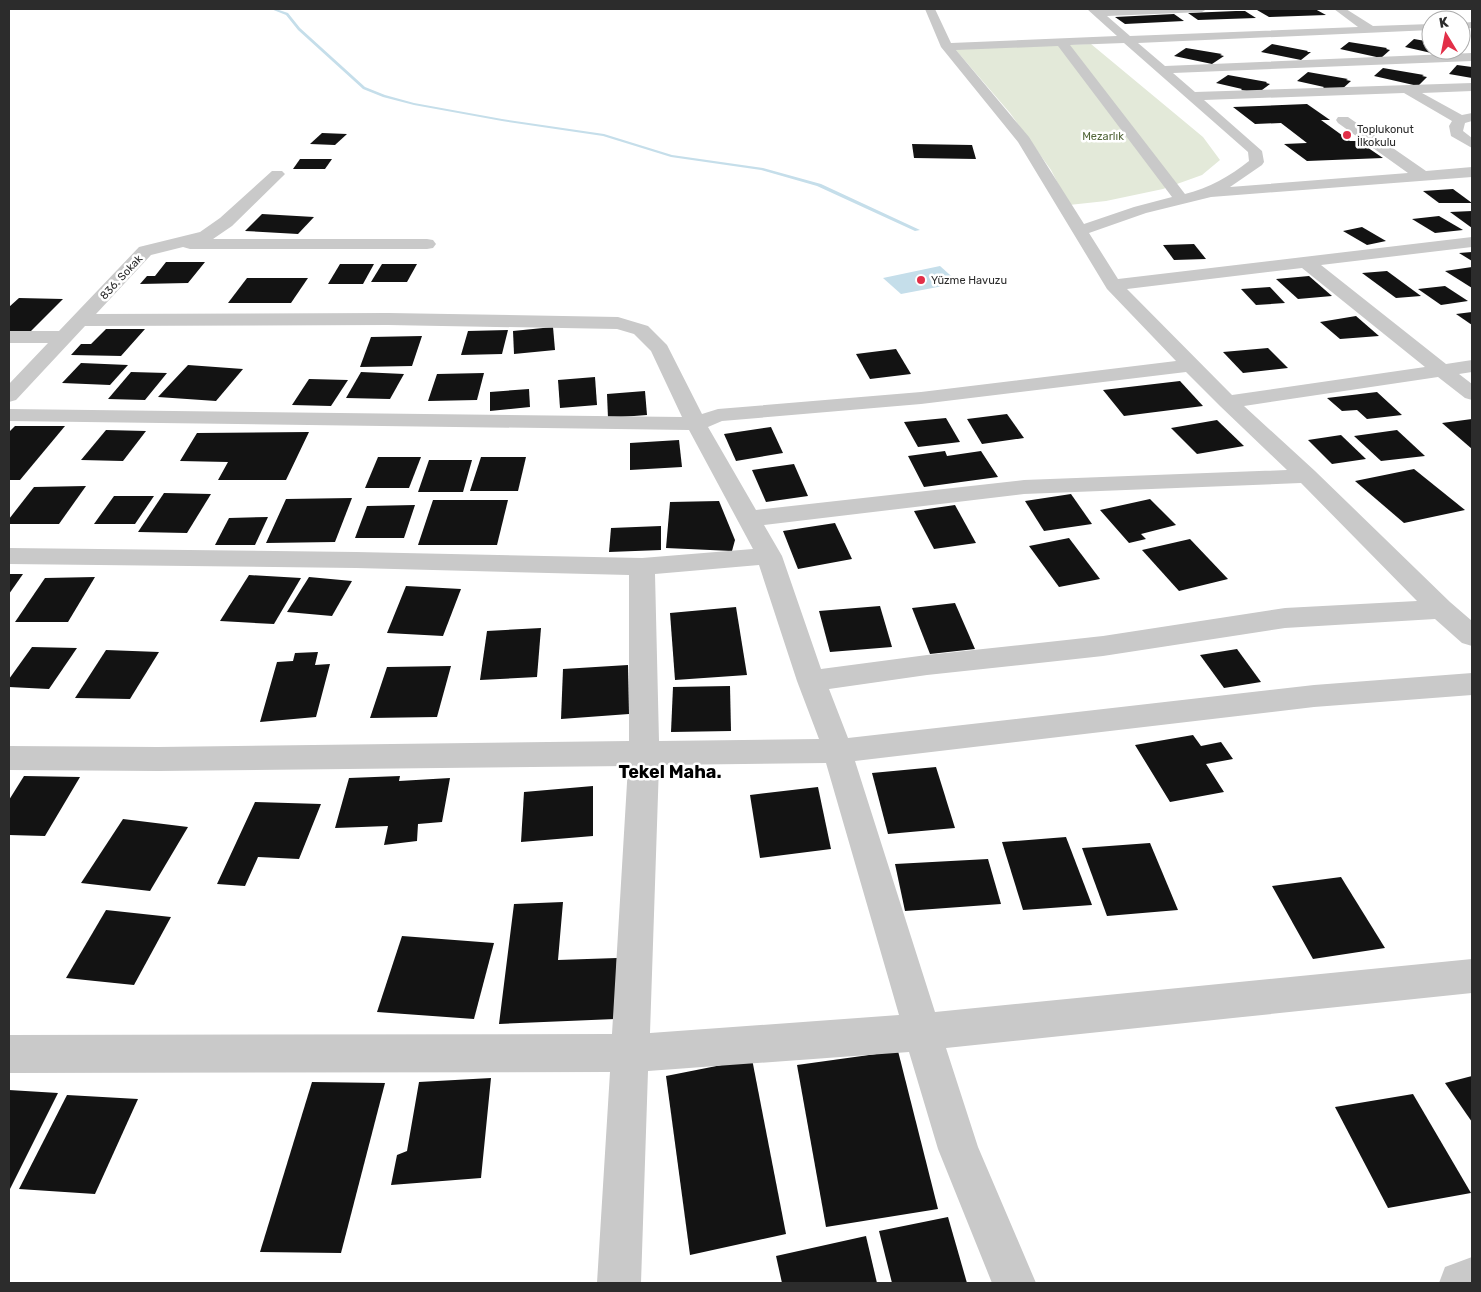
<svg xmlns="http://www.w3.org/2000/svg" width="1481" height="1292" font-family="Rubik,sans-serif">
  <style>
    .green { fill: #e3e9d9 }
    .water { fill: #c5deea }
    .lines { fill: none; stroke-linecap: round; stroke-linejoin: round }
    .stream { fill: #c5deea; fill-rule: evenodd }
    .building { fill: #131313 }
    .minor { fill: #c9c9c9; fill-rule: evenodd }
    .poi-dot { fill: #e22f48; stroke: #fff; stroke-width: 2 }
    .labels { text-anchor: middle; stroke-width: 5; stroke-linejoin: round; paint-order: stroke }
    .far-poi-label { font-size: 11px; fill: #2c2c2c; stroke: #fff; text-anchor: start }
    .far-park-label { font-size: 11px; fill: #52663a; stroke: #fff }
    .far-street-label { font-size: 11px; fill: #2c2c2c; stroke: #fff }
    .district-label { font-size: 18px; font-weight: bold; fill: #000; stroke: #fff }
  </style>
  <rect width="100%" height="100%" fill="#fff"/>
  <!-- green -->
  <polygon class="green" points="1091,44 1203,137 1220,160 1202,175 1163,189 1106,201 1069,205 1051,170 1010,113 955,49"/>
  <!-- water -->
  <polygon class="water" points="940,266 959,283 901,294 883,278"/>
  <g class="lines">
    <!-- stream -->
    <polygon class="stream" points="271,9 276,9 288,13 300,28 365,87 385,95 414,103 502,119 604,134 672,155 763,168 821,184 920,230 915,231 817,186 761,170 671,157 603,136 502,121 414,105 383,97 363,89 298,30 286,15"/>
  </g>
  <!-- building -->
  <g class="building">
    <polygon points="1315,9 1326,15 1269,17 1257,10"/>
    <polygon points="1236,11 1245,11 1256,18 1198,20 1188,13"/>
    <polygon points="1174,14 1184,21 1125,24 1115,17"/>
    <polygon points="1414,39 1431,42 1431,50 1453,50 1447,55 1440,55 1405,47"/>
    <polygon points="1349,42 1387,48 1386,49 1390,50 1381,58 1340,49"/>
    <polygon points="1272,44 1308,51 1307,52 1311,52 1301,60 1261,52"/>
    <polygon points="1186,48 1222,54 1220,55 1224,56 1212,64 1174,56"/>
    <polygon points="1457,65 1472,67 1472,78 1449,74"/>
    <polygon points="1383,68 1424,75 1422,76 1427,77 1418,86 1374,76"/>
    <polygon points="1308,72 1348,79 1346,80 1351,81 1341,90 1323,88 1324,87 1297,81"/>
    <polygon points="1228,75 1267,82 1266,83 1270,84 1258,93 1241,90 1242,89 1216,83"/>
    <polygon points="1307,104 1330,120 1321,120 1350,141 1358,141 1383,158 1307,161 1284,144 1307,143 1281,123 1255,124 1233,107"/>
    <polygon points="322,133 347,134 335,145 310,144"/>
    <polygon points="912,144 972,145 976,159 914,158"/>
    <polygon points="300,159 332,159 325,169 293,169"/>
    <polygon points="1453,189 1472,203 1439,203 1423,191"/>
    <polygon points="1472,211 1472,228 1450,212"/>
    <polygon points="262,214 314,217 298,234 245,231"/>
    <polygon points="1439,216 1463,230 1435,233 1412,219"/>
    <polygon points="1362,227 1386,241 1367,245 1343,231"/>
    <polygon points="1194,244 1206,259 1174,260 1163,245"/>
    <polygon points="1472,252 1472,261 1459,253"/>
    <polygon points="166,262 205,262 188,283 140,284 147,276 155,276"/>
    <polygon points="340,264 374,264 363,284 328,284"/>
    <polygon points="382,264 417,264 407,282 371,282"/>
    <polygon points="1472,267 1472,288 1445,271"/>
    <polygon points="1387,271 1421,296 1396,298 1362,273"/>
    <polygon points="1309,276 1332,296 1298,299 1276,279"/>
    <polygon points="247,278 308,278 291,303 228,303"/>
    <polygon points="1445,286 1468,301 1441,305 1418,289"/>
    <polygon points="1270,287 1285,303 1256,305 1241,289"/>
    <polygon points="19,298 63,299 30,332 9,331 9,307"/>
    <polygon points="1472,312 1472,325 1456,314"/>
    <polygon points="1356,316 1379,336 1340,339 1320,322"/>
    <polygon points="553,327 555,350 514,354 513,331"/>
    <polygon points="106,329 145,329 121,356 71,355 81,344 91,344"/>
    <polygon points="508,330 502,354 461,355 468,331"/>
    <polygon points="422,336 412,366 360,367 371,337"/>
    <polygon points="1268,348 1288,368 1243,373 1223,352"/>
    <polygon points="896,349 911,374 870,379 856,354"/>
    <polygon points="81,363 128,365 110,385 62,383"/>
    <polygon points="188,365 243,369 216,401 158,397"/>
    <polygon points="131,372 167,373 145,400 108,399"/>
    <polygon points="361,372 404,374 390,399 346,398"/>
    <polygon points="484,373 477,400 428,401 437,374"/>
    <polygon points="595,377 597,405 560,408 558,380"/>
    <polygon points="309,379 348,380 331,406 292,405"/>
    <polygon points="1180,381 1203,406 1124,416 1103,390"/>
    <polygon points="529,389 530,407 490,411 490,392"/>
    <polygon points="645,391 647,415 608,418 607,394"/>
    <polygon points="1377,392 1402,415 1367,419 1357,410 1342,411 1327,398"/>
    <polygon points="1007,414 1024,438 982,444 967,419"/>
    <polygon points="946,418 960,442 918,447 904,422"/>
    <polygon points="1472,419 1472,449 1442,423"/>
    <polygon points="1217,420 1244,446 1197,454 1171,428"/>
    <polygon points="15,426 65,426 20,480 9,480 9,432"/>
    <polygon points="771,427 783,453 736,461 724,434"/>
    <polygon points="106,430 146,431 123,461 81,460"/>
    <polygon points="1397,430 1425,456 1381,461 1354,436"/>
    <polygon points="309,432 286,480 218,480 228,462 180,461 197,433"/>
    <polygon points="1341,435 1366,459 1332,464 1308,440"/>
    <polygon points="679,440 682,467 630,470 630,443"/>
    <polygon points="945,451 947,456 981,451 998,477 924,487 908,456"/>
    <polygon points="378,457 421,457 409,488 365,488"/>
    <polygon points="481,457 526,457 518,491 470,491"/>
    <polygon points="429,460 472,460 463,492 418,492"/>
    <polygon points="794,464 808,496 766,502 752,470"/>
    <polygon points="1414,469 1465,510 1404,523 1355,481"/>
    <polygon points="86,486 59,524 9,524 9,519 34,487"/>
    <polygon points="164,493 211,494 187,533 138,532"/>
    <polygon points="1071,494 1092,524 1044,531 1025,501"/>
    <polygon points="114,496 154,496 135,524 94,524"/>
    <polygon points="352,498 335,542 266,543 286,499"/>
    <polygon points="1150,499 1176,525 1141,534 1146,539 1129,543 1100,510"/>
    <polygon points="433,500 508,500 497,545 418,545"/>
    <polygon points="719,501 735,540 732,551 666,548 670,502"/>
    <polygon points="415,505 404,538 355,538 367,506"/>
    <polygon points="955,505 976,543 934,549 914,511"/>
    <polygon points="268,517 255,545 215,545 229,518"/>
    <polygon points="835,523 852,559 798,569 783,531"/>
    <polygon points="661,526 661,550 609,552 611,528"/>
    <polygon points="1069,538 1100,579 1059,587 1029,546"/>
    <polygon points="1190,539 1228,579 1179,591 1142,550"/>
    <polygon points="9,574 23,574 9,594"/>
    <polygon points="249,575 301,578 274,624 220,621"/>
    <polygon points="95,577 68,622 15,622 45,578"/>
    <polygon points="309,577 352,581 332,616 287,612"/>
    <polygon points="406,586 461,589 443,636 387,633"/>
    <polygon points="955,603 975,649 930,654 912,608"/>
    <polygon points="880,606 892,647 830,652 819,611"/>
    <polygon points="736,607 747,675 675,680 670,613"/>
    <polygon points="541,628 537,677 480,680 487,631"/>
    <polygon points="32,647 77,648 49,689 9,687 9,679"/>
    <polygon points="1237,649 1261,682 1224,688 1200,655"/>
    <polygon points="106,650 159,652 130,699 75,698"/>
    <polygon points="318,652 315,665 330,664 316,717 260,722 277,662 293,661 295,653"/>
    <polygon points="628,665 629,714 561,719 563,669"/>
    <polygon points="451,666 437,717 370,718 387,667"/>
    <polygon points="730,686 731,731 671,732 673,687"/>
    <polygon points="1193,735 1201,746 1221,742 1233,759 1206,764 1224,792 1170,802 1135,745"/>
    <polygon points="936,767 955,828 888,834 872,773"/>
    <polygon points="24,776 80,777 45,836 9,835 9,800"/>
    <polygon points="400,776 399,781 450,778 442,822 418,824 417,841 384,845 388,826 335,828 349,778"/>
    <polygon points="593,786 593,836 521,842 524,792"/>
    <polygon points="818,787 831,849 760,858 750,795"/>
    <polygon points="255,802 321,804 299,859 258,857 245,886 217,884"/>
    <polygon points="123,819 188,827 150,891 81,883"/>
    <polygon points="1066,837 1092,905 1023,910 1002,842"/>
    <polygon points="1150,843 1178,910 1107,916 1082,848"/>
    <polygon points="988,859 1001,904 905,911 895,864"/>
    <polygon points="1341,877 1385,948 1313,959 1272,886"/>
    <polygon points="563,902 558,960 617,958 615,1019 499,1024 514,904"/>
    <polygon points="106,910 171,917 134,985 66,978"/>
    <polygon points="402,936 494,943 474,1019 377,1012"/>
    <polygon points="898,1051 938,1209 826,1227 797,1065"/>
    <polygon points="752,1059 786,1234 690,1255 666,1076"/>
    <polygon points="1472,1076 1472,1122 1445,1083"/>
    <polygon points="491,1078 481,1178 391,1185 397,1155 407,1151 419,1082"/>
    <polygon points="312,1082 385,1083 341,1253 260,1252"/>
    <polygon points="9,1090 58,1093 9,1191"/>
    <polygon points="1413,1094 1471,1193 1388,1208 1335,1107"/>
    <polygon points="67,1095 138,1099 95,1194 19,1189"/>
    <polygon points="948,1217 967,1283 892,1283 879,1231"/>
    <polygon points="866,1236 877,1283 782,1283 776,1256"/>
  </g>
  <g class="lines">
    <!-- minor -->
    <g class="minor">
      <path d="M925,9H935L951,43L1117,36L1087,9H1207L1202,12L1107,16L1130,36L1358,27L1334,9H1346L1373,26L1431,24V30L1138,43L1165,66L1472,53V61L1173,73L1195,92L1472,83V91L1422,93L1462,115L1472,113V121L1465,123L1463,131L1472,138V148L1451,136L1449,126L1452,121L1404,93L1204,100L1262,151L1264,162L1262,165L1230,187L1408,173L1338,123L1336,120L1338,117H1348L1426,171L1472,167V177L1211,197L1146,213L1089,233L1118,279L1472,237V247L1321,265L1446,364L1472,360V372L1459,374L1472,384V400L1465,398L1438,377L1244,406L1315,471L1450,602L1472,621V646L1462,643L1435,619L1285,628L1103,656L927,675L829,689L848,738L1314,685L1472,673V695L1314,707L855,761L935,1012L1472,959V993L946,1048L978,1147L1036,1283H992L938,1149L909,1052L648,1071L641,1283H597L610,1072L9,1073V1035L612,1034L628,766L158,771L9,770V746L158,747L629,741V575L356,568L9,564V548L356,552L642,558L753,549L689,430L9,421V409L682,417L651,351L634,334L617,329L388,325L85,326L16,400L9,402V384L48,343H9V331H59L139,247L200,232L220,218L272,171H282L285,174L282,177L232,226L213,239H427L433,240L436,244L433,248L427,249H190L183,247L151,255L96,314L388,313L618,317L648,326L667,345L702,414L718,409L921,392L1176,361L1107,289L1018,142L941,47ZM1124,43L1248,152L1249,161C1230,176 1209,188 1185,194L1070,45ZM1058,46L1172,197L1134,207L1084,224L1029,137L956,50ZM1302,268L1425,367L1232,395L1127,289ZM1186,372L1220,406L1287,470L1024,480L756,510L708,427L722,421L921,404ZM1301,483L1417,601L1285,608L1103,636L927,655L821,669L782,556L764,525L1024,494ZM759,565L797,681L819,739L659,741L655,574ZM826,763L899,1015L650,1033L659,765Z"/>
      <polygon points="1472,22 1472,28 1461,29 1461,23"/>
      <polygon points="1472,1257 1472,1283 1439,1283 1445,1267"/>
    </g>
  </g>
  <!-- markers -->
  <g class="poi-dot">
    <circle cx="1347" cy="135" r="5"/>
    <circle cx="921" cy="280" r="5"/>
  </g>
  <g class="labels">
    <!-- far-poi labels -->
    <g class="far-poi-label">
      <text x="1357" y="133">Toplukonut<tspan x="1357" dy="13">İlkokulu</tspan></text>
      <text x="931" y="284">Yüzme Havuzu</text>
    </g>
    <!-- far-park labels -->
    <g class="far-park-label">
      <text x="1103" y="140">Mezarlık</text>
    </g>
    <!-- far-street labels -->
    <g class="far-street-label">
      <text transform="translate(121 277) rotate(-47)" y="4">836. Sokak</text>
    </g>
    <!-- district labels -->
    <g class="district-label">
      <text x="670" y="778">Tekel Maha.</text>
    </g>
  </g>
  <!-- border -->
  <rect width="1481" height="1292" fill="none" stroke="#2c2c2c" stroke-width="20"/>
  <!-- north arrow -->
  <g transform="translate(1446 35) rotate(350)"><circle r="24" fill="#ffffff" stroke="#ababab"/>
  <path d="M0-4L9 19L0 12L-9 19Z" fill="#e22f48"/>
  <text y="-8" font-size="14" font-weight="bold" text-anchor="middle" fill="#2c2c2c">K</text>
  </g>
</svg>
